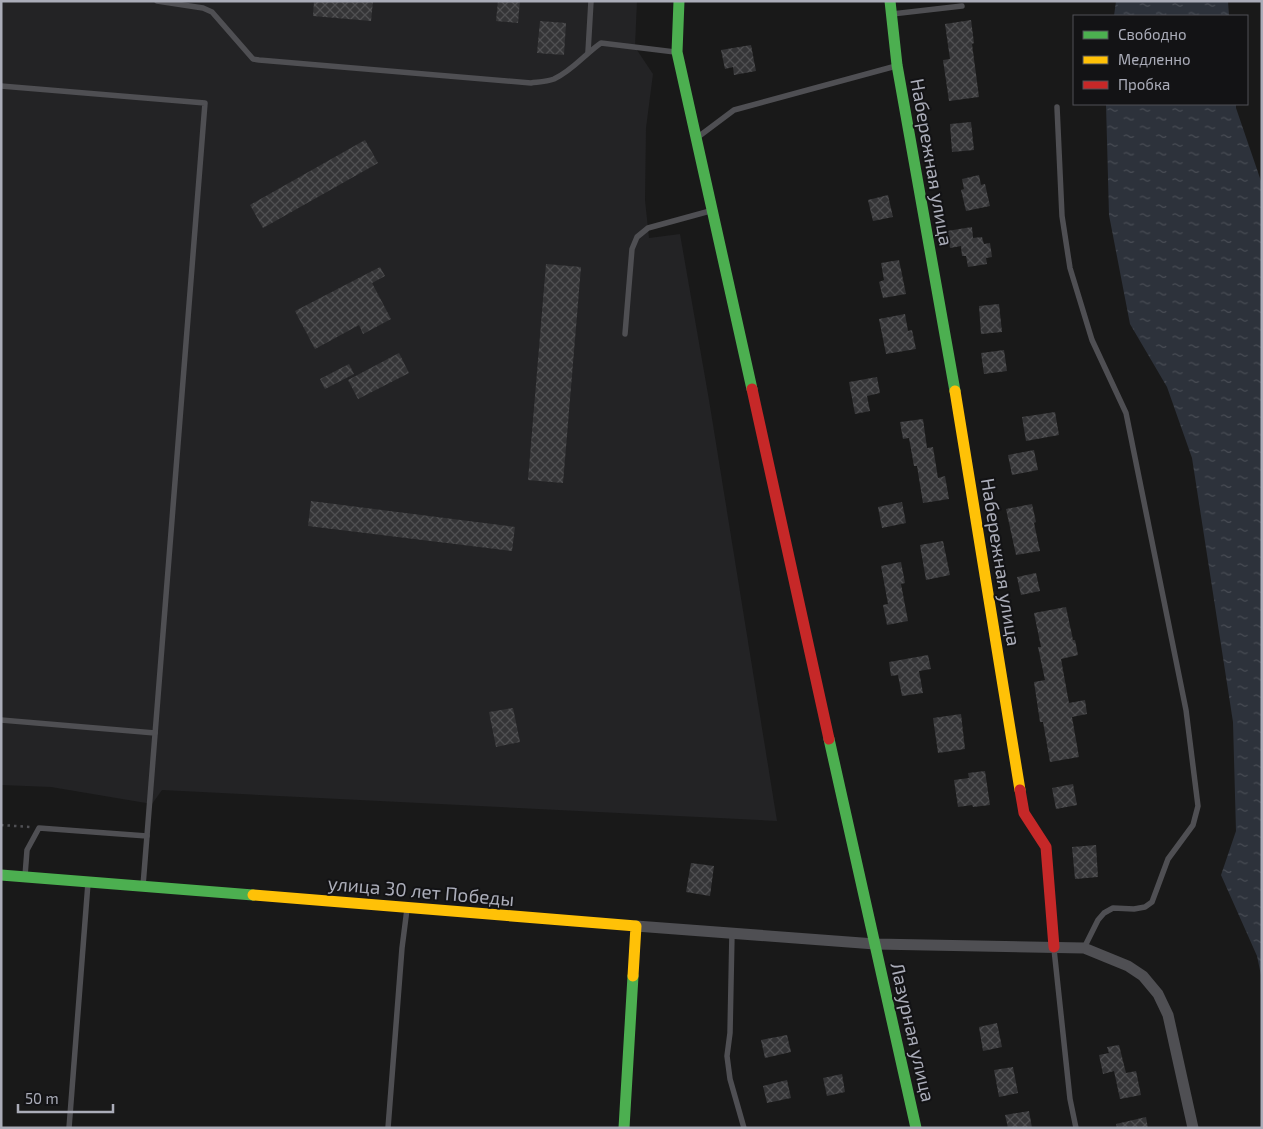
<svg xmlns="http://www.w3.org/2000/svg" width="1263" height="1129" font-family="'Exo 2',sans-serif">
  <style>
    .built { fill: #232325 }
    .water { fill: url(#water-ripples) }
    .building { fill: url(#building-cross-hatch) }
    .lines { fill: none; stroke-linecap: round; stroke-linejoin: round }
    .path { stroke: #505054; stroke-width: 2.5; stroke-dasharray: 2.5 4; stroke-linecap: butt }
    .lane { stroke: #4f4f53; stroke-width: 5.5 }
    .street { stroke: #4f4f53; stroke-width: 11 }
    .fast { stroke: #4caf50; stroke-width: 11 }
    .slow { stroke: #ffc107; stroke-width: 11 }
    .jam { stroke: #c62828; stroke-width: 11 }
    .labels { text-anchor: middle; stroke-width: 4; stroke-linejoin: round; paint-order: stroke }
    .street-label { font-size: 19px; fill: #abadb9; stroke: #131315 }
  </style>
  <defs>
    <pattern id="water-ripples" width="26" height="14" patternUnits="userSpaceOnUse" patternTransform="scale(1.25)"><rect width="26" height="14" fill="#2d323b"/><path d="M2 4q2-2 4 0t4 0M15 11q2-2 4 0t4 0" fill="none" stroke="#494d55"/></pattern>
    <pattern id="building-cross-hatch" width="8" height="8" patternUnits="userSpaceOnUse" patternTransform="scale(1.25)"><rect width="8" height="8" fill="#353537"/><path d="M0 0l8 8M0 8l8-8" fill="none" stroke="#505052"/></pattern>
  </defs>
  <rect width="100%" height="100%" fill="#191919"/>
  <!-- built -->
  <polygon class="built" points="1,1 637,1 635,47 653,74 646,128 645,200 649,238 680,234 709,400 777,821 162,790 152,804 51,787 1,785"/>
  <!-- water -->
  <g class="water">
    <polygon points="1116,1 1228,1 1229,16 1114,16"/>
    <polygon points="1106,104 1236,104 1236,108 1262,184 1262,980 1257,956 1221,875 1236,831 1233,722 1192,458 1167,387 1130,324 1109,215"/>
  </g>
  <!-- building -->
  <g class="building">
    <polygon points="314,1 373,1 371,21 313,16"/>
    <polygon points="498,1 520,1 518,23 496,21"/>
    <polygon points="971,20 974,43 972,44 979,97 949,101 943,60 950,59 945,24"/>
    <polygon points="540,21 566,23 564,55 537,53"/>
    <polygon points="751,45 756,71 734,75 733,67 725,69 721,50"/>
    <polygon points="971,122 974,150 952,152 950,124"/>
    <polygon points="365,140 378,163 263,228 250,205"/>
    <polygon points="979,175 981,185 985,184 990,206 966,211 961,190 964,189 962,179"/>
    <polygon points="888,195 893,217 873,221 868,200"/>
    <polygon points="972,227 973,238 982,237 984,244 990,243 992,257 986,258 987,264 968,267 966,256 962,256 961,246 950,248 947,231"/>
    <polygon points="899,260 906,294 883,298 879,282 884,280 881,263"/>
    <polygon points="546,264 581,267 563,483 528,480"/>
    <polygon points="380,267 385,276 372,283 391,319 363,334 359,325 315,349 295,311"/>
    <polygon points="999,304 1002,332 981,334 979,306"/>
    <polygon points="905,314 908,331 912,330 916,349 886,354 879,319"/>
    <polygon points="1004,350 1007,371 984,374 981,353"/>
    <polygon points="399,353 409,373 358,399 348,380"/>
    <polygon points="349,364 354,374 325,389 320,379"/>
    <polygon points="877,377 880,393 867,396 870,411 855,414 849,382"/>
    <polygon points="1055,412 1059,435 1026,441 1022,417"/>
    <polygon points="923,419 927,448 933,447 938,478 945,476 949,499 923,503 917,466 914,466 909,438 903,439 900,422"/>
    <polygon points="1034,450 1038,470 1012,475 1008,455"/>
    <polygon points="311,501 515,527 512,551 308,526"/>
    <polygon points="902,502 906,523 882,528 878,507"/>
    <polygon points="1032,504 1036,522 1034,523 1040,551 1016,555 1006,509"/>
    <polygon points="943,541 950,575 926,580 920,545"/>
    <polygon points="901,562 905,583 901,584 908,621 887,625 883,605 888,604 881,566"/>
    <polygon points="1036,573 1040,591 1021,595 1017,577"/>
    <polygon points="1066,607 1073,640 1075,640 1078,655 1061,659 1069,703 1085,700 1087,714 1072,717 1079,757 1050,762 1043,722 1040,722 1034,682 1045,680 1038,647 1041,647 1034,613"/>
    <polygon points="928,655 931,669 919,671 923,693 902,696 898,675 891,676 889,662"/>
    <polygon points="513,708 520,742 496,747 489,712"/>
    <polygon points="961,714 965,749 938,753 933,718"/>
    <polygon points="985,771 990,805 973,807 972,805 958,807 954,780 969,778 968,773"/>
    <polygon points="1073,784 1077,805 1056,809 1052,788"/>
    <polygon points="1096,845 1098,877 1075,879 1072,847"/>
    <polygon points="691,863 714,866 710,896 686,892"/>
    <polygon points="997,1023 1002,1047 983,1051 979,1027"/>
    <polygon points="787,1035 791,1052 765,1058 761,1040"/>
    <polygon points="1119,1045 1126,1073 1136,1071 1141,1095 1120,1099 1114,1071 1103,1074 1099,1055 1109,1053 1107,1047"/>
    <polygon points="1013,1067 1018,1093 999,1097 994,1070"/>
    <polygon points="842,1074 845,1092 827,1096 823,1078"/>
    <polygon points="787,1080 791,1098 767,1103 763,1086"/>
    <polygon points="1029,1111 1032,1128 1008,1128 1005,1115"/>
    <polygon points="1146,1117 1148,1128 1117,1128 1116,1124"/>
  </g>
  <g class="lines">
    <!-- path -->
    <polyline class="path" points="1,825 30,827"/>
    <!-- lane -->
    <g class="lane">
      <path d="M157,1L203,8L212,12L253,59L259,60L531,83C538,82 546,82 554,79C572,71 585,54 601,43L675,52"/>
      <polyline points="892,14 962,6"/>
      <polyline points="588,52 591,1"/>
      <polyline points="1,86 205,103 143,886"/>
      <polyline points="1057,107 1062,216 1070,268 1092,340 1126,413 1186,710 1198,806 1193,825 1168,859 1152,902 1145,907 1134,909 1113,908 1104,913 1098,920 1084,948"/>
      <polyline points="698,137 734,110 896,66"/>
      <polyline points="625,334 632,249 637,237 648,228 710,211"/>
      <polyline points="1,720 155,733"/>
      <polyline points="25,876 27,850 39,828 147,836"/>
      <polyline points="732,933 730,1033 727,1056 730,1079 744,1128"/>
      <polyline points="1054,949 1070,1099 1076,1128"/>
      <polyline points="69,1128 88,883"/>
      <polyline points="388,1128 402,948 407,909"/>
    </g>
    <!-- street -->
    <polyline class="street" points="636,926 875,944 1084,948 1128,966 1143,976 1158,994 1168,1015 1193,1128"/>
    <!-- fast -->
    <g class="fast">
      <polyline points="679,1 677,52 752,389"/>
      <polyline points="890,1 897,65 955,391"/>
      <polyline points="829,739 916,1128"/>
      <polyline points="1,875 253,895"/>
      <polyline points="624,1128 633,976"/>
    </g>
    <!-- slow -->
    <g class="slow">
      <polyline points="955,391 1020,790"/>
      <polyline points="253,895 636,926 633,976"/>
    </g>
    <!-- jam -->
    <g class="jam">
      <polyline points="752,389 829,739"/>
      <polyline points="1020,790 1024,813 1046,847 1054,947"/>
    </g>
  </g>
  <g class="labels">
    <!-- street labels -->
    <g class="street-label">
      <text transform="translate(932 162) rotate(80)" y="7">Набережная улица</text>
      <text transform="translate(1001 562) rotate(81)" y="7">Набережная улица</text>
      <text transform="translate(421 891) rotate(5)" y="7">улица 30 лет Победы</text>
      <text transform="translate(913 1032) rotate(77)" y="7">Лазурная улица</text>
    </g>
  </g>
  <!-- border -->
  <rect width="1263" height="1129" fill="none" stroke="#abadb9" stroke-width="5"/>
  <!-- legend -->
  <rect x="1073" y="15" width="175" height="90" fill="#131315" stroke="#505157"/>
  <rect x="1083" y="31" width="25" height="8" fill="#4caf50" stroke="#505157"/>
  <text x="1118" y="40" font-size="15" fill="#abadb9">Свободно</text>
  <rect x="1083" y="56" width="25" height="8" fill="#ffc107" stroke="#505157"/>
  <text x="1118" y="65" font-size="15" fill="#abadb9">Медленно</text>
  <rect x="1083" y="81" width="25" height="8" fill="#c62828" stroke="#505157"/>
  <text x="1118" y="90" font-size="15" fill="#abadb9">Пробка</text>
  <!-- scale -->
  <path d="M18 1104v8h95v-8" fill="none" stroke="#abadb9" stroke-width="2.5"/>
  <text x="25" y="1104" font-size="15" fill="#abadb9" stroke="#131315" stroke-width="4" paint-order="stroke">50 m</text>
</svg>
